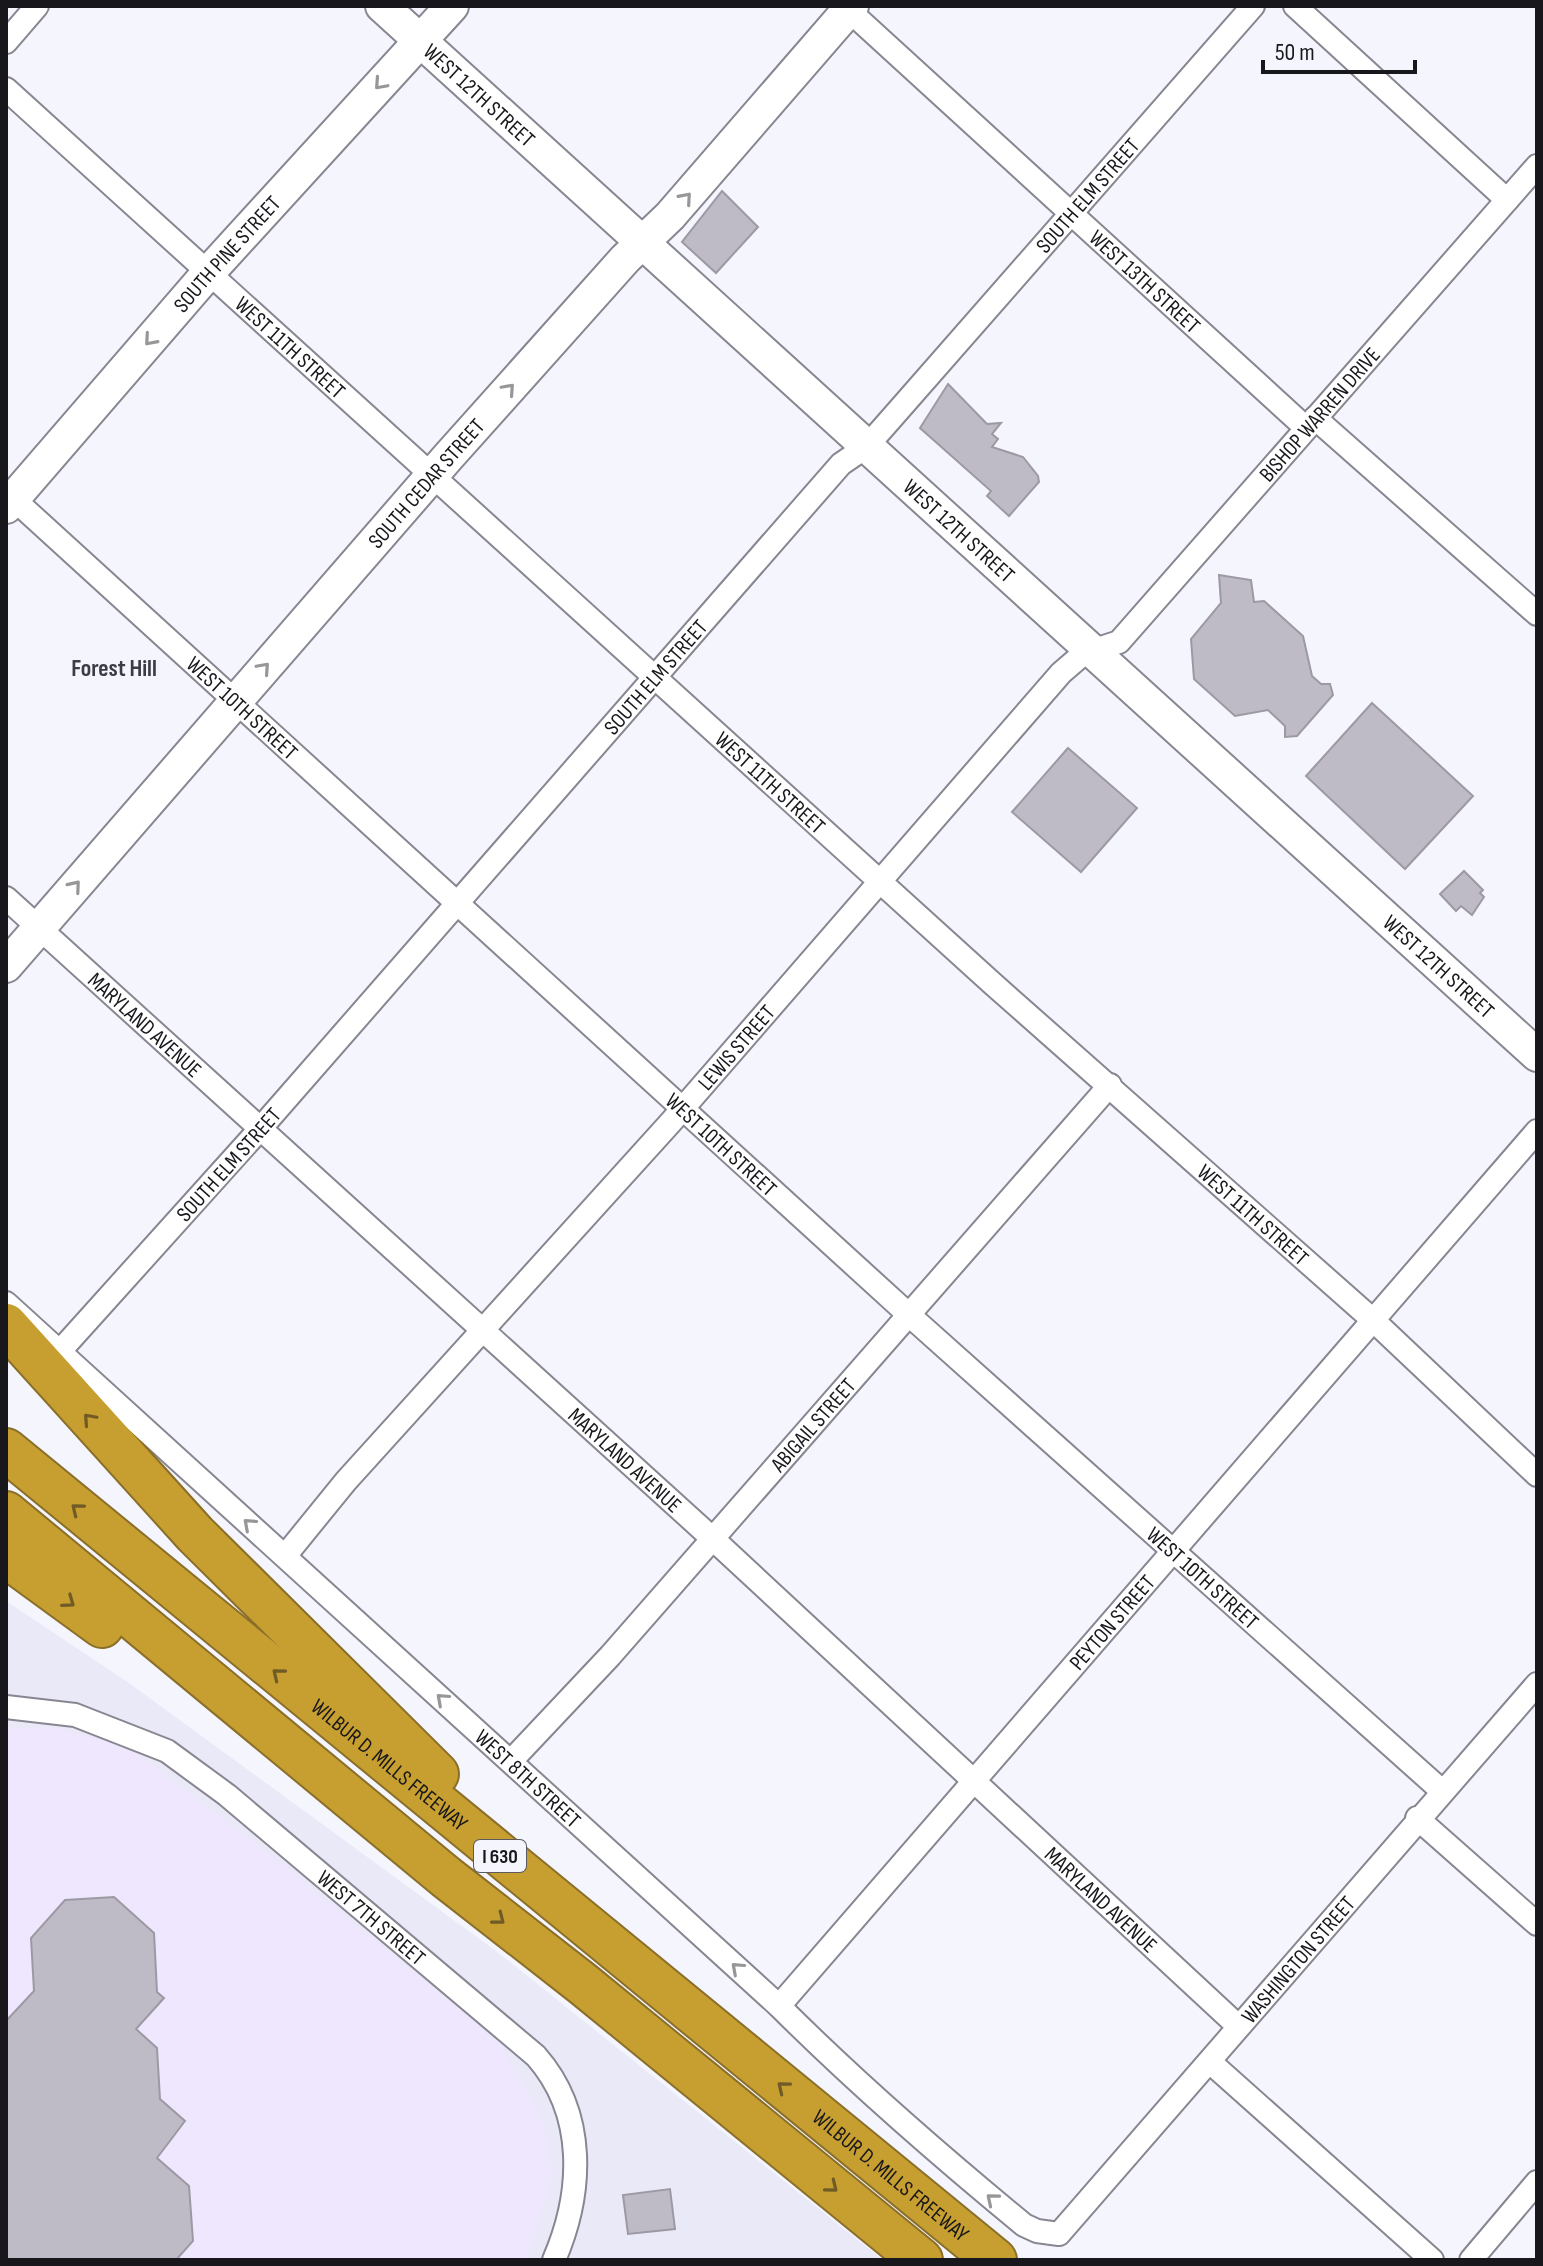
<svg xmlns="http://www.w3.org/2000/svg" width="1543" height="2266" font-family="'Sofia Sans Condensed',sans-serif">
  <style>
    .built { fill: #e9e9f8 }
    .medical { fill: #efe7fd }
    .building { fill: #bfbbc6; stroke: #9d99a4; stroke-width: 2 }
    .lines { fill: none; stroke-linecap: round; stroke-linejoin: round }
    .minor-casing { stroke: #878691; stroke-width: 26 }
    .secondary-casing { stroke: #878691; stroke-width: 36 }
    .motorway-casing { stroke: #8a6f29; stroke-width: 46 }
    .minor { stroke: #fff; stroke-width: 22 }
    .secondary { stroke: #fff; stroke-width: 32 }
    .motorway { stroke: #c79e30; stroke-width: 42 }
    .oneway { stroke: #979799 }
    .oneway2 { stroke: #705b26 }
    .labels { text-anchor: middle; stroke-width: 7; stroke-linejoin: round; paint-order: stroke }
    .shield { fill: #f5f5fe; stroke: #5a5a60; stroke-width: 2 }
    .shield-label { font-size: 20px; font-weight: bold; fill: #18181c }
    .street-label { font-size: 22px; fill: #18181c; stroke: #f5f5fe }
    .neighbourhood-label { font-size: 24px; font-weight: bold; fill: #3c3c45; stroke: #f5f5fe }
  </style>
  <rect width="100%" height="100%" fill="#f5f5fe"/>
  <!-- built -->
  <polygon class="built" points="6,1601 129,1683 496,1951 883,2260 6,2260"/>
  <!-- medical -->
  <polygon class="medical" points="52,1727 129,1747 275,1858 500,2043 544,2122 553,2174 527,2260 6,2260 6,1730"/>
  <!-- building -->
  <g class="building">
    <polygon points="722,191 758,227 716,273 682,242"/>
    <polygon points="948,384 987,424 1001,423 992,434 998,439 992,447 1023,457 1038,476 1039,482 1009,516 987,496 991,491 920,428"/>
    <polygon points="1219,575 1251,580 1254,602 1264,601 1303,636 1312,676 1321,684 1330,684 1333,695 1297,736 1285,737 1285,726 1268,710 1235,716 1194,679 1191,639 1221,603"/>
    <polygon points="1372,703 1473,796 1405,869 1306,776"/>
    <polygon points="1068,748 1137,808 1081,872 1012,812"/>
    <polygon points="1464,871 1483,890 1480,893 1484,897 1472,915 1461,906 1456,911 1440,894"/>
    <polygon points="114,1897 154,1933 157,1992 164,1998 136,2029 157,2048 160,2099 185,2121 157,2158 189,2186 193,2241 176,2260 6,2260 6,2021 34,1991 31,1938 65,1900"/>
    <polygon points="670,2189 675,2229 628,2234 623,2195"/>
  </g>
  <g class="lines">
    <defs>
      <g id="minor">
        <path id="s1" d="M844,6L1306,428"/>
        <polyline points="1295,6 1507,200"/>
        <polyline points="6,42 37,6"/>
        <path id="s2" d="M6,89L993,984L1374,1321L1537,1475"/>
        <polyline points="1315,418 1537,614"/>
        <path id="s3" d="M6,492L908,1314L1442,1791"/>
        <path id="s4" d="M6,898L713,1539L1238,2026"/>
        <path id="s5" d="M6,1303L779,2006C857,2084 939,2155 1024,2225L1037,2231L1059,2234L1537,1684"/>
        <path id="s6" d="M61,1350L260,1129L841,464L866,447L883,428L1253,6"/>
        <path id="s7" d="M285,1556L346,1481L671,1122L1061,673L1083,654L1119,642L1537,166"/>
        <path id="s8" d="M6,1707L75,1715L167,1751L227,1795L536,2056C587,2114 583,2193 554,2260"/>
        <path id="s9" d="M511,1761L610,1656L1110,1085"/>
        <polyline points="1417,1818 1537,1924"/>
        <path id="s10" d="M779,2006L1537,1131"/>
        <polyline points="1210,2062 1432,2260"/>
        <polyline points="1471,2260 1537,2182"/>
      </g>
      <g id="secondary">
        <path id="s11" d="M382,6L1537,1055"/>
        <path id="s12" d="M6,507L209,272L452,6"/>
        <path id="s13" d="M6,966L448,457L625,259L670,216L852,6"/>
      </g>
      <g id="motorway">
        <polyline points="6,1325 195,1534 437,1774"/>
        <path id="s14" d="M6,1450L995,2260"/>
        <polyline points="6,1513 446,1877 583,1984 921,2260"/>
        <polyline points="6,1556 102,1626"/>
      </g>
    </defs>
    <!-- minor casing -->
    <use href="#minor" class="minor-casing"/>
    <!-- secondary casing -->
    <use href="#secondary" class="secondary-casing"/>
    <!-- motorway casing -->
    <use href="#motorway" class="motorway-casing"/>
    <!-- minor -->
    <use href="#minor" class="minor"/>
    <!-- secondary -->
    <use href="#secondary" class="secondary"/>
    <!-- motorway -->
    <use href="#motorway" class="motorway"/>
  </g>
  <!-- one-way arrows -->
  <defs><path id="oneway-chevron" d="M-2-3.5L2.5 0L-2 3.5" fill="none" stroke-width="1.6" stroke-linecap="round" stroke-linejoin="round" transform="scale(2)"/></defs>
  <g class="oneway">
    <use href="#oneway-chevron" transform="translate(380 84) rotate(132)"/>
    <use href="#oneway-chevron" transform="translate(686 198) rotate(-49)"/>
    <use href="#oneway-chevron" transform="translate(150 340) rotate(131)"/>
    <use href="#oneway-chevron" transform="translate(509 389) rotate(-48)"/>
    <use href="#oneway-chevron" transform="translate(264 668) rotate(-48)"/>
    <use href="#oneway-chevron" transform="translate(75 886) rotate(-50)"/>
    <use href="#oneway-chevron" transform="translate(249 1524) rotate(-138)"/>
    <use href="#oneway-chevron" transform="translate(442 1699) rotate(-138)"/>
    <use href="#oneway-chevron" transform="translate(737 1968) rotate(-138)"/>
    <use href="#oneway-chevron" transform="translate(992 2199) rotate(-140)"/>
  </g>
  <g class="oneway2">
    <use href="#oneway-chevron" transform="translate(89 1419) rotate(-132)"/>
    <use href="#oneway-chevron" transform="translate(77 1509) rotate(-141)"/>
    <use href="#oneway-chevron" transform="translate(69 1602) rotate(36)"/>
    <use href="#oneway-chevron" transform="translate(278 1674) rotate(-141)"/>
    <use href="#oneway-chevron" transform="translate(499 1919) rotate(38)"/>
    <use href="#oneway-chevron" transform="translate(783 2087) rotate(-141)"/>
    <use href="#oneway-chevron" transform="translate(832 2187) rotate(39)"/>
  </g>
  <g class="labels">
    <!-- shield labels -->
    <rect class="shield" x="474" y="1840" width="52" height="32" rx="6"/>
    <g class="shield-label">
      <text x="500" y="1863">I 630</text>
    </g>
    <!-- street labels -->
    <g class="street-label">
      <text dy="8" stroke="none"><textPath href="#s11" startOffset="132">WEST 12TH STREET</textPath></text>
      <text dy="8" stroke="none"><textPath href="#s6" startOffset="1546">SOUTH ELM STREET</textPath></text>
      <text dy="8" stroke="none"><textPath href="#s12" startOffset="336">SOUTH PINE STREET</textPath></text>
      <text dy="8" stroke="none"><textPath href="#s1" startOffset="408">WEST 13TH STREET</textPath></text>
      <text dy="8" stroke="none"><textPath href="#s2" startOffset="384">WEST 11TH STREET</textPath></text>
      <text dy="8" stroke="none"><textPath href="#s7" startOffset="1546">BISHOP WARREN DRIVE</textPath></text>
      <text dy="8" stroke="none"><textPath href="#s13" startOffset="640">SOUTH CEDAR STREET</textPath></text>
      <text dy="8" stroke="none"><textPath href="#s11" startOffset="780">WEST 12TH STREET</textPath></text>
      <text dy="8" stroke="none"><textPath href="#s6" startOffset="898">SOUTH ELM STREET</textPath></text>
      <text dy="8" stroke="none"><textPath href="#s3" startOffset="320">WEST 10TH STREET</textPath></text>
      <text dy="8" stroke="none"><textPath href="#s2" startOffset="1032">WEST 11TH STREET</textPath></text>
      <text dy="8" stroke="none"><textPath href="#s11" startOffset="1428">WEST 12TH STREET</textPath></text>
      <text dy="8" stroke="none"><textPath href="#s4" startOffset="188">MARYLAND AVENUE</textPath></text>
      <text dy="8" stroke="none"><textPath href="#s7" startOffset="680">LEWIS STREET</textPath></text>
      <text dy="8" stroke="none"><textPath href="#s3" startOffset="968">WEST 10TH STREET</textPath></text>
      <text dy="8" stroke="none"><textPath href="#s6" startOffset="250">SOUTH ELM STREET</textPath></text>
      <text dy="8" stroke="none"><textPath href="#s2" startOffset="1680">WEST 11TH STREET</textPath></text>
      <text dy="8" stroke="none"><textPath href="#s9" startOffset="452">ABIGAIL STREET</textPath></text>
      <text dy="8" stroke="none"><textPath href="#s4" startOffset="836">MARYLAND AVENUE</textPath></text>
      <text dy="8" stroke="none"><textPath href="#s3" startOffset="1616">WEST 10TH STREET</textPath></text>
      <text dy="8" stroke="none"><textPath href="#s10" startOffset="508">PEYTON STREET</textPath></text>
      <text dy="8" stroke="none"><textPath href="#s14" startOffset="496">WILBUR D. MILLS FREEWAY</textPath></text>
      <text dy="8" stroke="none"><textPath href="#s5" startOffset="706">WEST 8TH STREET</textPath></text>
      <text dy="8" stroke="none"><textPath href="#s4" startOffset="1484">MARYLAND AVENUE</textPath></text>
      <text dy="8" stroke="none"><textPath href="#s8" startOffset="432">WEST 7TH STREET</textPath></text>
      <text dy="8" stroke="none"><textPath href="#s5" startOffset="1774">WASHINGTON STREET</textPath></text>
      <text dy="8" stroke="none"><textPath href="#s14" startOffset="1144">WILBUR D. MILLS FREEWAY</textPath></text>
    </g>
    <!-- neighbourhood labels -->
    <g class="neighbourhood-label">
      <text x="114" y="676">Forest Hill</text>
    </g>
  </g>
  <!-- border -->
  <rect width="1543" height="2266" fill="none" stroke="#18181c" stroke-width="16"/>
  <!-- scale -->
  <path d="M1263 60v12h152v-12" fill="none" stroke="#18181c" stroke-width="4"/>
  <text x="1275" y="60" font-size="24" fill="#18181c" stroke="#f5f5fe" stroke-width="6" paint-order="stroke">50 m</text>
</svg>
